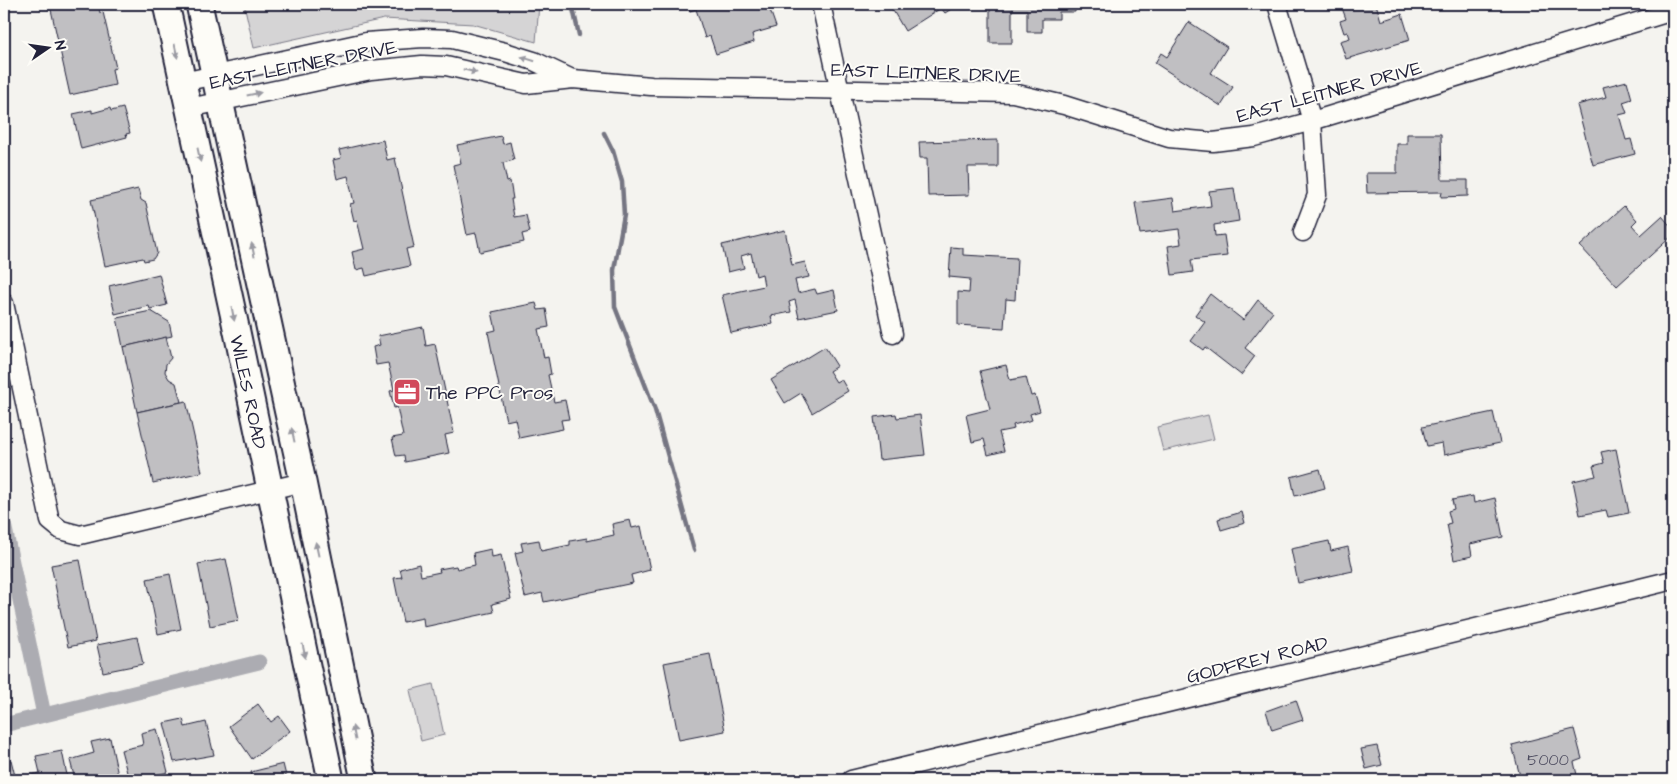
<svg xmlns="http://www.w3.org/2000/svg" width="1677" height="784" font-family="'Architects Daughter',sans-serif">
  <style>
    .green { fill: #d5d4d5; stroke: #7c7b88 }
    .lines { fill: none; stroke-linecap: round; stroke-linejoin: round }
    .stream { stroke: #757582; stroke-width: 4.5 }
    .canal { stroke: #acacb2; stroke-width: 15 }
    .building { fill: #c0bfc2; stroke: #22223b }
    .street-casing { stroke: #22223b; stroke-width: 21 }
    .secondary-casing { stroke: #22223b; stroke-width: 29 }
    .street { stroke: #fdfcf7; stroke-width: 18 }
    .secondary { stroke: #fdfcf7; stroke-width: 25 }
    .oneway { fill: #9a9aa2 }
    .labels { text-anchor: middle; stroke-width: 4; stroke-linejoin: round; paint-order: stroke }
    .number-label { font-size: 16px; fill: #4a495d }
    .street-label { font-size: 19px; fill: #22223b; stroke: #fdfcf7 }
    .poi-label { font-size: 19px; fill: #22223b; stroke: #fdfcf7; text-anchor: start }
  </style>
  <rect width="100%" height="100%" fill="#f4f3ef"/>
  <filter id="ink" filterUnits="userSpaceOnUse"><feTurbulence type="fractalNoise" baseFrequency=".02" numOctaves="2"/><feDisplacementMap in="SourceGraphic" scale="10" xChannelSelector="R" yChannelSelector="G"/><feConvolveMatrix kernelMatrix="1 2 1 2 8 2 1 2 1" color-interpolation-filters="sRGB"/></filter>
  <g filter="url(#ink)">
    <!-- green -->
    <g class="green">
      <polygon points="244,4 539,4 536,42 473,24 384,19 254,48"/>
      <polygon points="1208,415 1214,439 1163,451 1157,427"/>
      <polygon points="433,684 444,735 421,741 410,690"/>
    </g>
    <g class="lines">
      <!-- stream -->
      <g class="stream">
        <polyline points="572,4 579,35"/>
        <polyline points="604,133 613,151 622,182 624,215 614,270 615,307 655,410 694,550"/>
      </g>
      <!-- canal -->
      <g class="canal">
        <polyline points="4,524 44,715"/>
        <polyline points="4,725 259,662"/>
      </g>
    </g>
    <!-- building -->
    <g class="building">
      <polygon points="55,4 98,4 100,13 103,12 116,68 112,69 115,85 70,95 50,5"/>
      <polygon points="687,4 758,4 760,10 769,7 776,27 752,34 754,42 716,54 710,36 705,38 696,9 690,11"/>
      <polygon points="900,4 959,4 945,13 941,8 905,31 892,9"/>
      <polygon points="990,4 1075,4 1075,12 1059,12 1059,19 1042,19 1042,32 1027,32 1027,10 1012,10 1012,43 990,43"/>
      <polygon points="1346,4 1376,4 1381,21 1402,14 1410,40 1346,59 1340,41 1350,38 1348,32 1344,33 1340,21 1346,19 1341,5"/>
      <polygon points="1189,22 1227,47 1211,73 1233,87 1221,106 1155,63 1161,53 1167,57"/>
      <polygon points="1627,81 1632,99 1623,102 1627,113 1619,115 1626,140 1631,139 1635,154 1593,165 1577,105 1606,97 1603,87"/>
      <polygon points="110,108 111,111 123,108 130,133 126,134 127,137 81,149 73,114 92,110 92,113"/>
      <polygon points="1407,134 1441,134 1442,180 1468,180 1468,196 1441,197 1442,192 1367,193 1366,173 1397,173 1397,144 1407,144"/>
      <polygon points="501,136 503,144 510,142 514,160 503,163 507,182 510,181 513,199 511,199 514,217 526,215 530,232 522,234 524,242 480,252 476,233 467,235 453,165 461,163 457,145"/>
      <polygon points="383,140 387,160 395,158 414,247 406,249 410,266 366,276 364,268 356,270 352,252 364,249 357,220 354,221 350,204 354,203 348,176 337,179 333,160 341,158 339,150"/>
      <polygon points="998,140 998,167 968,167 969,195 928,196 927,158 920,158 919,142"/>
      <polygon points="1234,188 1239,221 1214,225 1215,236 1224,235 1227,256 1191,260 1193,272 1172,275 1168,246 1181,244 1179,229 1140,234 1135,203 1173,198 1175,211 1211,206 1209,191"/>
      <polygon points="138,189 141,200 146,203 157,253 153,259 144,261 143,258 105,266 91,200"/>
      <polygon points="1624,206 1637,220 1632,225 1641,235 1662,216 1673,229 1673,235 1617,286 1580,246"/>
      <polygon points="785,230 792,265 805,262 809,277 795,280 798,293 815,289 817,294 834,290 838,310 799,318 795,300 789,302 791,312 771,316 773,324 731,333 722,295 764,286 762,274 756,276 751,253 741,256 744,268 728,272 722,245"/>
      <polygon points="951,247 963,248 963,255 1017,258 1015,300 1006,299 1004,328 958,325 958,292 969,293 970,279 949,277"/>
      <polygon points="159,274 167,305 150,309 149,306 115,314 109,286"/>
      <polygon points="1210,294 1243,320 1258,300 1273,312 1245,348 1255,356 1241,375 1205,347 1203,350 1191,341 1205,322 1195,315"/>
      <polygon points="536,303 538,310 546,309 549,327 538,329 544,358 548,357 551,374 548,375 554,402 565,400 569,419 561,420 563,429 519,438 515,419 506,421 488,332 496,330 492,312"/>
      <polygon points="151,311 169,322 172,336 123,347 117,318"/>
      <polygon points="423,327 426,346 435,344 454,433 445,435 449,453 405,462 404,455 396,456 392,438 403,436 397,407 394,408 390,391 394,390 388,363 376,365 373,347 380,345 378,336"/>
      <polygon points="166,337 171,358 166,364 165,372 169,379 176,383 181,402 137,412 123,347"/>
      <polygon points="825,347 837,366 829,371 836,382 841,379 848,391 812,413 801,393 785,403 771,380"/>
      <polygon points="1006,365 1010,380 1026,377 1031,396 1035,395 1040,411 1030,414 1032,420 1013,425 1014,429 999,432 1004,451 988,455 984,439 972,442 966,415 990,409 980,371"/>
      <polygon points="186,401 202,472 153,483 137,412"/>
      <polygon points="1493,412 1500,443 1444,455 1442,443 1427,446 1422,427"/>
      <polygon points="896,414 897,418 920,415 925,455 879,460 874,417"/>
      <polygon points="1616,449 1629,513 1608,517 1606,510 1580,515 1573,481 1596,476 1593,466 1604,463 1601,452"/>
      <polygon points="1320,469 1325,488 1295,496 1291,477"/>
      <polygon points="1473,496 1474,503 1495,498 1503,537 1470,544 1472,556 1454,560 1447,524 1451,523 1448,511 1454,509 1452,500"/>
      <polygon points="1242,512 1245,523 1221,530 1218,519"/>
      <polygon points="630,520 632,528 641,526 650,570 631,575 633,583 544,602 542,593 525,597 515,553 523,551 521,543 539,540 541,551 570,545 570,541 587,538 587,541 614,535 612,524"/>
      <polygon points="1329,541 1331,551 1348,547 1353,571 1298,583 1291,549"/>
      <polygon points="491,549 492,557 501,555 511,599 492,604 494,612 424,627 423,618 403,622 394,578 402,577 400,569 419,564 421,576 440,572 439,569 456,566 457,569 475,565 473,553"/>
      <polygon points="226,559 239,620 210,626 198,564"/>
      <polygon points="80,560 96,641 68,647 51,565"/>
      <polygon points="170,574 181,629 158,634 147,579"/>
      <polygon points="137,637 143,664 103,672 97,645"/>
      <polygon points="710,654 725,731 679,740 664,663"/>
      <polygon points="1296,700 1303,720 1272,730 1266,711"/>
      <polygon points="258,704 271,722 279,716 290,731 252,759 229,726"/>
      <polygon points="183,719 185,727 206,722 214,755 174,762 164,723"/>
      <polygon points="157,729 168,772 144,778 145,780 129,780 121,750 143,745 141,733"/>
      <polygon points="1574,729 1582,759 1574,762 1577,775 1558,780 1521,780 1512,745"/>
      <polygon points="110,738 119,780 75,780 70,760 94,753 91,742"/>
      <polygon points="1377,746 1382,765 1366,769 1361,749"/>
      <polygon points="62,751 68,780 23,780 22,777 40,773 36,756"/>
      <polygon points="11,760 16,780 4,780 4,762"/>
      <polygon points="283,764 287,780 253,780 251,772"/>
    </g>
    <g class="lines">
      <defs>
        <g id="street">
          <polyline points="821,4 893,334"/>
          <polyline points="1277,4 1312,121 1317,195 1303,232"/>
          <polyline points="183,82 366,42 423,38 452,39 505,52 534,61 572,79"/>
          <polyline points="189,108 371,70 422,65 446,66 526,84 573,79 651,86 1013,93 1064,105 1169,138 1213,142 1254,137 1312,121 1673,11"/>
          <polyline points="4,303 50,521 61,530 80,535 303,482"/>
          <polyline points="851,780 1673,580"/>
        </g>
        <g id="secondary">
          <polyline points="166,4 233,313 331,780"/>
          <polyline points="199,4 303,482 364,780"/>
        </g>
      </defs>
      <!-- street casing -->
      <use href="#street" class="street-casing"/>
      <!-- secondary casing -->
      <use href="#secondary" class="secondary-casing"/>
      <!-- street -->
      <use href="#street" class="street"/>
      <!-- secondary -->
      <use href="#secondary" class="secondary"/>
    </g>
    <!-- one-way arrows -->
    <defs><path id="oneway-solid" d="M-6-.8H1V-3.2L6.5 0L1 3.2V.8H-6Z" transform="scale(1.25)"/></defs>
    <g class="oneway">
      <use href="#oneway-solid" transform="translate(176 51) rotate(78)"/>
      <use href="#oneway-solid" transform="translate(528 59) rotate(-162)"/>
      <use href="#oneway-solid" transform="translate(470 71) rotate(14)"/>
      <use href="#oneway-solid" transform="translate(254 94) rotate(-12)"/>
      <use href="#oneway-solid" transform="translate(199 155) rotate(78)"/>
      <use href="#oneway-solid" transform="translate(253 250) rotate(-102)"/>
      <use href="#oneway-solid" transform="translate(233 314) rotate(79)"/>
      <use href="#oneway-solid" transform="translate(293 435) rotate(-102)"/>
      <use href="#oneway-solid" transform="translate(317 549) rotate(-102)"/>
      <use href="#oneway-solid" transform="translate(304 651) rotate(78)"/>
      <use href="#oneway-solid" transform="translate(354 733) rotate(-102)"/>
    </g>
  </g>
  <!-- icons -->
  <defs>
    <symbol id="office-square" viewBox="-11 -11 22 22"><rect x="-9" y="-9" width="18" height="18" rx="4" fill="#d1495b" stroke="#fdfcf7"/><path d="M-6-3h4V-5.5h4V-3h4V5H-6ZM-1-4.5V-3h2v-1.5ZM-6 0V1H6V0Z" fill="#fff"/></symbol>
  </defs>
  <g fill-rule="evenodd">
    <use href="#office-square" x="391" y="376" width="32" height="32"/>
  </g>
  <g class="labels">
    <!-- number labels -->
    <g class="number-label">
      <text x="1548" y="765">5000</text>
    </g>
    <!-- street labels -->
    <g class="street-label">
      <text transform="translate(303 64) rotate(-11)" y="7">EAST LEITNER DRIVE</text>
      <text transform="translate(926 72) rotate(2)" y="7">EAST LEITNER DRIVE</text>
      <text transform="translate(1329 91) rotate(-15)" y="7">EAST LEITNER DRIVE</text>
      <text transform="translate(249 392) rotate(78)" y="7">WILES ROAD</text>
      <text transform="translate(1257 659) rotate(-14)" y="7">GODFREY ROAD</text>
    </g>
    <!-- poi labels -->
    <g class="poi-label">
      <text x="426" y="399">The PPC Pros</text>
    </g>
  </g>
  <!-- margin -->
  <rect width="1677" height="784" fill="none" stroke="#fdfcf7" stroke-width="20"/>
  <rect x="10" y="10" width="1657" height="764" fill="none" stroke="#22223b" stroke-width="2" filter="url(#ink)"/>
  <!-- north arrow -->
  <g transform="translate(48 48) rotate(77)" stroke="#fdfcf7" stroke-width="4" paint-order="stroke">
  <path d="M0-4L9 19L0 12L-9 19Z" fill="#22223b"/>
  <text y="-8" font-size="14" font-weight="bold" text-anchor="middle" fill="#22223b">N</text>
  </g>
</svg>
